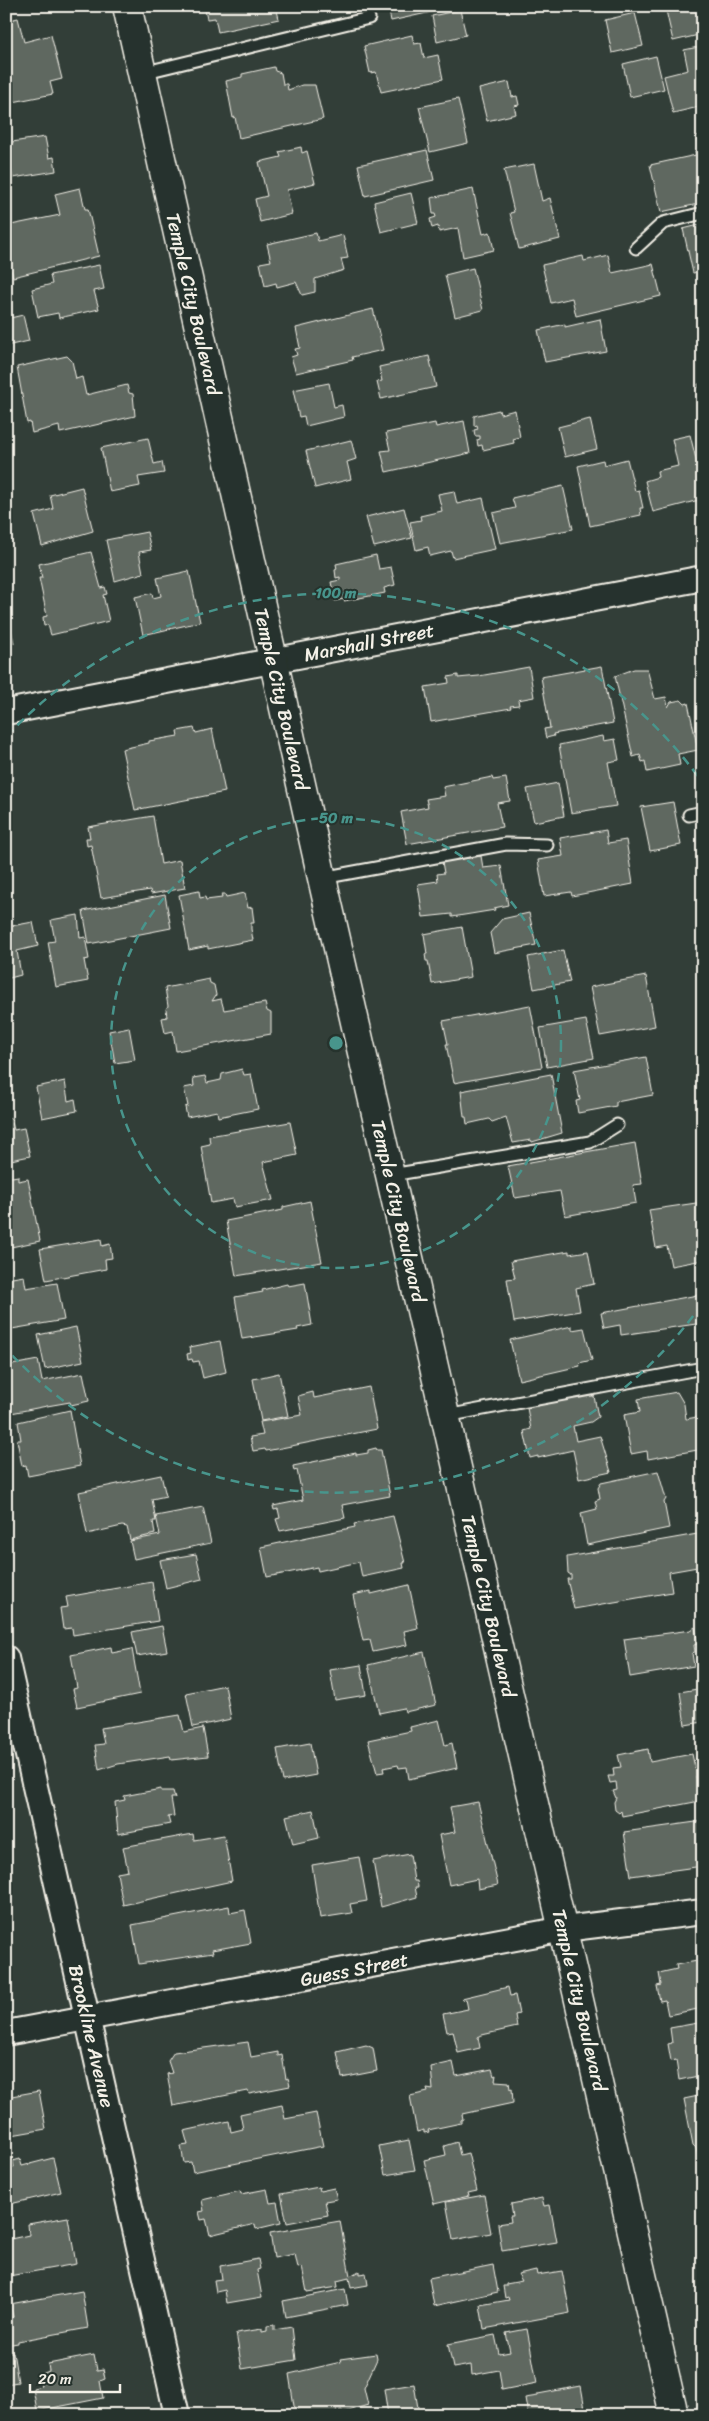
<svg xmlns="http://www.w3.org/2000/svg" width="709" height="2421" font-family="Sriracha,sans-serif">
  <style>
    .building { fill: #5f6861; stroke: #f4f1e8 }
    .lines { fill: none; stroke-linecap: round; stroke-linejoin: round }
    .lane-casing { stroke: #f4f1e8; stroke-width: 15 }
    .street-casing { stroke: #f4f1e8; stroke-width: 28 }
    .secondary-casing { stroke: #f4f1e8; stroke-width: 31 }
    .lane { stroke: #26332d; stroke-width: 11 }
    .street { stroke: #26332d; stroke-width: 24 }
    .secondary { stroke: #26332d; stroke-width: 28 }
    .ring { fill: none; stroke: #48958c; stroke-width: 2.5; stroke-dasharray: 9 6 }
    .labels { text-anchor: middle; stroke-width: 4; stroke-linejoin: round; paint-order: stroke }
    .street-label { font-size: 19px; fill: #f4f1e8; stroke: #26332d }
    .centre { fill: #48958c; stroke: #26332d; stroke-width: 2.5 }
    .ring-label { font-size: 15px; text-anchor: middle; font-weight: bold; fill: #48958c; stroke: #26332d; stroke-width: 4; stroke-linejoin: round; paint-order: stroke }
  </style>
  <rect width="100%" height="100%" fill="#323e38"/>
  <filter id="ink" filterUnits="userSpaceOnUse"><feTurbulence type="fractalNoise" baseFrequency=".02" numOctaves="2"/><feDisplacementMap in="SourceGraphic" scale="10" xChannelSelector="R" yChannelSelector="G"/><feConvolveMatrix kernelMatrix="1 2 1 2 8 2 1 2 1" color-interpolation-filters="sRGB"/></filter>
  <g filter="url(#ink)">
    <!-- building -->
    <g class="building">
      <polygon points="204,6 276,6 279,19 218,32 215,18 207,19"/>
      <polygon points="388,6 434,6 436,11 391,21"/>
      <polygon points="665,6 703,6 703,34 673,41"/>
      <polygon points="460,10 466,35 437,42 432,16"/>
      <polygon points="635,13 643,46 612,53 605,20"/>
      <polygon points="18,18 24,42 51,35 62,79 50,82 53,94 8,103 6,21"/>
      <polygon points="412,35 414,44 421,43 424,58 438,55 443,79 381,92 376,72 370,73 364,46"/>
      <polygon points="703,46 703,106 673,113 664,76 688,70 684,50"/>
      <polygon points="656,56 664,89 630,97 623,64"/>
      <polygon points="274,67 275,71 281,73 283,84 287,84 288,90 302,85 315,85 323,119 239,138 235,117 233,118 226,81 242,77 242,74"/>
      <polygon points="509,82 512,97 517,96 519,105 514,106 516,114 487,121 479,89"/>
      <polygon points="458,99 468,143 430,152 419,107"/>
      <polygon points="10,134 12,142 45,137 49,158 54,157 56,171 13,178 11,167 6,168 6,135"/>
      <polygon points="703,134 703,203 661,212 650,165 696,155 695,151 699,150 696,136"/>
      <polygon points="301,147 302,153 307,151 315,183 287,190 292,214 260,222 255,199 267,196 259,162 281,157 279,152"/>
      <polygon points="427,150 434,180 365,196 358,165"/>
      <polygon points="534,164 542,201 550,198 560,239 519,249 510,213 514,212 504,170"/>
      <polygon points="80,188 85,209 88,209 99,256 13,277 11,270 6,271 6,226 60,215 55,194"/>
      <polygon points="473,189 483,234 490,232 494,250 463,257 458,228 439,232 438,226 432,228 430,219 436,217 435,214 433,214 431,198"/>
      <polygon points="411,193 418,223 381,232 374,202"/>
      <polygon points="703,224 703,271 693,273 683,229"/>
      <polygon points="316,233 318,241 343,235 348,258 341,259 344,270 315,279 315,292 302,295 296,282 277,287 276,283 265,286 260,263 271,261 267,244"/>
      <polygon points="608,255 612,273 653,264 661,296 576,316 572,298 551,303 542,265 583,256 584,261"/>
      <polygon points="99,265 104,289 94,291 99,309 59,318 58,313 38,317 32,289 52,284 50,275"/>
      <polygon points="473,268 483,310 455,317 445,275"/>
      <polygon points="373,309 383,350 352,357 353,360 296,373 291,357 297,355 295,349 300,348 296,328"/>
      <polygon points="23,315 29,341 6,346 6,319"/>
      <polygon points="600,319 606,351 545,362 538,330 565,324 565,327"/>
      <polygon points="67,356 72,361 76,379 82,377 86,395 127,385 129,393 133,394 135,416 60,433 59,426 32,433 30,422 27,423 17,367"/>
      <polygon points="429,356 436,387 381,399 377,382 382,381 379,367"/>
      <polygon points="329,383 334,407 342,405 344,417 306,426 304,416 299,417 293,390"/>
      <polygon points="698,384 703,384 703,406"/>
      <polygon points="499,410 500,414 515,410 520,437 513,439 514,443 483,450 482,445 478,446 477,440 480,439 480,436 475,436 474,430 478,429 477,425 474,426 474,416"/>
      <polygon points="590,419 597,449 565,457 558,427"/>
      <polygon points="464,421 470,453 386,472 381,451 390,450 386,433 435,423 436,427"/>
      <polygon points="690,435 703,487 703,499 653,512 645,481 658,477 657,471 678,466 672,439"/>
      <polygon points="148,438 154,464 162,462 164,473 138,477 140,486 110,492 101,448"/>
      <polygon points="351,440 356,459 347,462 351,479 315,488 306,451"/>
      <polygon points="627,459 635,491 639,490 643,508 640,508 641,515 590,526 578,466 603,460 604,465"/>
      <polygon points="563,486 573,529 500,543 493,513 515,508 512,498"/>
      <polygon points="82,487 93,531 42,546 34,514 53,509 50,495"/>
      <polygon points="454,491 457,504 483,498 495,549 453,558 451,551 430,556 428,547 416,550 410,522 421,520 420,516 442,511 438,494"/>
      <polygon points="404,508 412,538 374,547 366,517"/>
      <polygon points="147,532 151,550 139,552 143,573 115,581 106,540"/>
      <polygon points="91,552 101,588 105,587 107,594 103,595 109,621 51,635 48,625 44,626 43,617 47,616 39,578 42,578 39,564"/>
      <polygon points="376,555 379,569 391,567 395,585 384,588 385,593 344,601 344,599 335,601 331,582 340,580 340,577 336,578 335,570 337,569 336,564"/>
      <polygon points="189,571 200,622 143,635 135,597 152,593 153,598 161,596 157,578"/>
      <polygon points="6,604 14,643 6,644"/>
      <polygon points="602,666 613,723 553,734 554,736 546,738 544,729 550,728 541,677"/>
      <polygon points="529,667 534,697 518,700 519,705 510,706 511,708 431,722 425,687 449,683 448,677 458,675 458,678 479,676"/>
      <polygon points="634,669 647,669 655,699 666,697 668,707 671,702 681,700 685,704 688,703 698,750 678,754 680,765 647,772 645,761 642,762 640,755 633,757 615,676"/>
      <polygon points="194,728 196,733 212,729 225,792 135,810 122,749 149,743 149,741 178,736 177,731"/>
      <polygon points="603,736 604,741 615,739 619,760 608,762 616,806 571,813 559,745"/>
      <polygon points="492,777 493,780 506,778 510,801 497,803 502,827 407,844 401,812 428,807 426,799 445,796 443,787"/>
      <polygon points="558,783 564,816 534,822 527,789"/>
      <polygon points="673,802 681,845 650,851 641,807"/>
      <polygon points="153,816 161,864 180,860 185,888 151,894 150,890 101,898 91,845 87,846 86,838 90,838 88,827"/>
      <polygon points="606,830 608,843 626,840 633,884 572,896 571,892 544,896 538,860 563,856 560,838"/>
      <polygon points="481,856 483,868 501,866 508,905 494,908 495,910 452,917 452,914 423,917 418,884 438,881 437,874 444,873 442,862"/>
      <polygon points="199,891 200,898 205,897 206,900 222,898 221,894 225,894 226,897 245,893 248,908 252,907 254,923 251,923 251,929 253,940 208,949 208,946 189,950 179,895"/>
      <polygon points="165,895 171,928 89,944 83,911"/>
      <polygon points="529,913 536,945 494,953 490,933 502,919"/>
      <polygon points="78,915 80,938 85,937 89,959 84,960 88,981 56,987 48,942 55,941 51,920"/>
      <polygon points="33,922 38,946 17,951 21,975 6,979 6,927"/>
      <polygon points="462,927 471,977 432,984 428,961 426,961 425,954 427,954 424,934"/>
      <polygon points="563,950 570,982 534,989 528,957"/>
      <polygon points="646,976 655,1026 600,1036 590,987"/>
      <polygon points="209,979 210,983 214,985 216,995 212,1001 221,999 224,1010 265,1003 267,1011 271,1013 271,1034 176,1051 173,1031 165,1033 162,1018 167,1017 166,1009 168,1006 165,988"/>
      <polygon points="530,1005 542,1067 454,1083 446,1044 448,1044 443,1021"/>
      <polygon points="586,1020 594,1058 547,1067 540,1028"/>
      <polygon points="129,1027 135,1060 115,1063 109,1031"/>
      <polygon points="646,1057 653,1095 616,1102 616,1106 578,1113 576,1101 580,1100 574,1070"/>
      <polygon points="242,1069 244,1075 251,1074 258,1109 218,1117 217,1111 187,1117 185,1107 188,1106 184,1088 194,1086 193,1078 205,1076 207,1083 221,1080 222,1074"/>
      <polygon points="551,1074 562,1133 532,1142 531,1140 513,1143 506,1117 492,1122 489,1119 467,1124 466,1117 464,1117 461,1091"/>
      <polygon points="65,1081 68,1101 75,1099 77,1111 42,1118 36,1087"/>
      <polygon points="11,1118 14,1130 24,1128 30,1156 6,1161 6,1119"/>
      <polygon points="290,1122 297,1155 263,1162 273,1200 235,1207 233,1199 211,1203 201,1146 210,1144 209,1136"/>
      <polygon points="635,1143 642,1184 633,1185 636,1203 565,1216 560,1191 515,1198 508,1166"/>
      <polygon points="18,1176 18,1181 28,1179 40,1241 6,1248 6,1178"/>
      <polygon points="310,1201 322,1262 236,1276 226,1221 283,1210 283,1207"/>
      <polygon points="703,1202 703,1260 671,1266 667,1246 656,1248 649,1210"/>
      <polygon points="101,1239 102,1246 110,1244 112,1258 105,1259 106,1269 46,1280 40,1249"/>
      <polygon points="569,1251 569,1254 588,1251 594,1284 576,1288 580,1311 514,1322 507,1279 515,1278 511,1261"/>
      <polygon points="24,1276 26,1288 57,1283 64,1320 6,1330 6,1279"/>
      <polygon points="305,1283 312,1325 297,1328 298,1330 242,1339 235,1297 263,1292 262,1290 287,1284 288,1286"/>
      <polygon points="703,1294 703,1323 621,1335 620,1325 604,1328 601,1313"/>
      <polygon points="572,1326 572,1330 584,1328 592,1360 579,1363 580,1366 519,1380 510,1340"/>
      <polygon points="76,1327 83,1361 45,1369 38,1335"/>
      <polygon points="220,1341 226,1372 203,1378 199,1361 193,1362 192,1359 188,1360 187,1354 191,1353 190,1347"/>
      <polygon points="38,1360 42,1381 83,1373 89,1401 71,1405 70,1402 47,1406 6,1414 6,1366"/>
      <polygon points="279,1373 288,1416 261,1421 253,1379"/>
      <polygon points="369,1387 377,1429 266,1451 265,1449 253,1451 250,1437 263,1435 260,1422 302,1415 298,1396 313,1392 314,1398"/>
      <polygon points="677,1392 684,1404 686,1419 703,1416 703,1449 648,1459 647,1451 631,1454 624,1415 640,1412 638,1399"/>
      <polygon points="584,1395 594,1396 598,1417 591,1422 573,1426 576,1441 600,1436 611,1472 579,1479 573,1450 538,1458 538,1456 530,1458 524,1431 531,1429 527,1408"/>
      <polygon points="70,1410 80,1466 28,1476 26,1465 22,1466 17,1440 21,1440 18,1422"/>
      <polygon points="376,1448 377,1450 381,1450 390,1496 342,1505 345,1518 280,1531 276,1519 280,1518 278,1509 274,1510 273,1506 303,1500 297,1470 294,1471 293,1466 356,1453 356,1455 368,1453 368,1450"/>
      <polygon points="658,1471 666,1499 664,1502 669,1528 587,1545 581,1513 597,1509 595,1501 600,1499 598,1488 601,1483"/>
      <polygon points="161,1475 166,1496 152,1499 156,1521 153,1521 155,1534 130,1540 127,1527 122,1526 87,1534 79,1492"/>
      <polygon points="203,1507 211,1543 134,1559 130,1541 160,1535 156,1516"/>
      <polygon points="393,1516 405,1563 403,1563 404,1568 362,1577 359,1562 318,1571 317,1567 267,1577 261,1547 355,1527 354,1524"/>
      <polygon points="703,1533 703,1566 669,1572 672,1592 574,1609 567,1579 571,1579 571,1575 568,1573 567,1557"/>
      <polygon points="196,1554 202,1579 166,1588 160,1560"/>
      <polygon points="152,1582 158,1621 73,1635 72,1628 63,1629 60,1608 68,1607 66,1597"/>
      <polygon points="409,1585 418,1628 404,1631 407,1645 373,1652 370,1640 363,1641 353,1595 371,1591 371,1594"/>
      <polygon points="162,1626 167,1651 137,1656 132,1632"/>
      <polygon points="695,1627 698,1644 694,1645 695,1652 692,1653 694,1666 630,1677 624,1639 691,1630"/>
      <polygon points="111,1647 112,1653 132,1649 140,1694 77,1707 73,1689 77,1688 71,1655"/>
      <polygon points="424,1652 436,1705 405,1712 404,1708 379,1713 368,1665"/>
      <polygon points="361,1665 366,1695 335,1700 330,1670"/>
      <polygon points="225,1685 231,1719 193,1727 186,1693"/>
      <polygon points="703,1688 703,1722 685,1725 680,1692"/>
      <polygon points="180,1715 184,1732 203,1728 208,1756 171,1760 170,1756 118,1764 99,1770 95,1745 104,1744 101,1728"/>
      <polygon points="439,1720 445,1745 452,1743 457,1768 409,1779 407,1767 399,1768 398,1765 383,1768 384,1772 377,1773 368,1740 411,1731 410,1727"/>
      <polygon points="310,1743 316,1775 283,1781 277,1749"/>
      <polygon points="648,1749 650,1762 692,1754 695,1768 701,1767 702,1775 696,1776 700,1801 622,1816 621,1811 619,1813 615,1810 614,1802 616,1798 613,1791 617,1790 616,1782 610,1783 608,1776 614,1776 613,1768 621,1767 618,1755"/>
      <polygon points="161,1789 161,1791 173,1791 175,1798 171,1798 174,1816 168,1817 170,1824 118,1834 115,1802 125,1800 124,1796"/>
      <polygon points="478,1802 498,1885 478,1889 477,1879 449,1885 439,1835 455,1832 450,1807"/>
      <polygon points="313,1810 319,1838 293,1844 286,1816"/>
      <polygon points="703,1821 703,1866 631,1876 624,1832"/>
      <polygon points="193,1834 194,1840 224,1835 232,1881 123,1905 117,1873 128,1871 123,1847"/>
      <polygon points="410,1854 414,1881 417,1881 418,1887 415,1887 417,1897 381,1907 373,1861"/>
      <polygon points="359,1857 367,1901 350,1904 352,1913 320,1918 312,1865"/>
      <polygon points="229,1906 230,1913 245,1910 251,1943 212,1950 213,1953 139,1964 132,1925"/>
      <polygon points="697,1961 697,1964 700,1963 702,1973 698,1973 703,2008 668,2015 665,2000 660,2001 657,1986 661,1985 659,1973 677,1969 676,1965"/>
      <polygon points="508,1987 510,1996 515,1995 519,2014 515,2015 517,2027 482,2035 478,2037 480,2048 458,2053 453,2031 447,2032 443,2014 468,2009 466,1999 463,2000 462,1998"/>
      <polygon points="703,2022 703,2075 679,2080 676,2060 671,2061 668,2044 672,2043 670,2028"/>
      <polygon points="248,2042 251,2057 278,2052 278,2056 282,2055 286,2079 288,2078 290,2086 249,2094 248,2091 173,2106 167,2074 172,2073 168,2061 174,2052"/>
      <polygon points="366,2045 373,2048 377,2071 342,2078 337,2052"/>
      <polygon points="453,2062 456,2076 492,2069 494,2076 496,2075 495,2081 509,2082 510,2089 512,2088 513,2103 462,2114 463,2119 461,2120 461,2123 428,2130 429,2132 424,2133 424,2130 417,2132 410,2096 428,2092 427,2089 433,2090 431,2067"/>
      <polygon points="39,2091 46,2129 6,2136 6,2097"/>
      <polygon points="703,2095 703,2177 702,2177 696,2148 693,2145 684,2099"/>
      <polygon points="282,2105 285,2119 316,2113 323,2146 193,2172 191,2162 184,2163 181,2146 188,2145 184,2131 229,2121 231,2132 243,2129 240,2114"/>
      <polygon points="409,2140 415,2170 385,2175 379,2146"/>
      <polygon points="457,2142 460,2155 468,2153 477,2191 468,2193 469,2196 434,2204 424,2160 446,2155 444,2146"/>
      <polygon points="53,2158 61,2192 6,2205 6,2160 9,2168 14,2167 13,2161 20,2159 22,2166"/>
      <polygon points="319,2187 320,2191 334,2188 337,2199 325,2201 328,2215 287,2223 281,2194"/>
      <polygon points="267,2189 270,2203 277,2202 281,2223 256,2229 255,2224 210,2235 206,2219 201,2220 199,2212 204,2211 202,2200 240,2191 241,2194"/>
      <polygon points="484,2195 491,2233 453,2240 446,2202"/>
      <polygon points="542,2198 544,2206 550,2205 557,2242 502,2251 498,2224 511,2222 510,2216 513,2216 511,2204"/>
      <polygon points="68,2217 76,2264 9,2276 6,2240 29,2235 28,2224"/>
      <polygon points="340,2221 350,2276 359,2271 359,2274 366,2273 368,2285 351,2288 349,2278 337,2281 338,2287 307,2292 302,2267 298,2268 295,2254 274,2258 270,2233"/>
      <polygon points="258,2259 260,2269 257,2270 262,2297 227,2303 225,2290 216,2292 214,2280 222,2279 220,2266"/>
      <polygon points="493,2265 498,2292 434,2306 429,2278"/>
      <polygon points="536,2270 537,2275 562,2271 570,2313 484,2329 480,2305 509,2300 508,2297 505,2298 503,2286 506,2286 506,2284 522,2281 518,2274"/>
      <polygon points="345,2289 348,2305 286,2317 283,2301"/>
      <polygon points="82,2291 88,2328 18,2341 18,2343 6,2345 6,2319 13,2317 10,2304"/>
      <polygon points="274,2325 274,2330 292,2327 296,2360 242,2369 236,2333 262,2329 262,2332 267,2331 267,2326"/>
      <polygon points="527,2329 537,2383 502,2390 499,2370 472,2375 471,2365 453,2368 448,2344 495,2335 499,2354 510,2352 506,2333"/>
      <polygon points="13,2352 18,2382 6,2384 6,2353"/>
      <polygon points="376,2354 377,2359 364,2388 368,2405 342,2413 342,2410 336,2411 337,2413 330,2415 303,2415 294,2406 289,2374 341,2362 340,2359"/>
      <polygon points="94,2355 97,2370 103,2369 105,2379 100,2381 103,2398 37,2411 33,2388 41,2386 39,2375 49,2371 48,2364"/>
      <polygon points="414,2384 419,2414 388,2415 384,2389"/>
      <polygon points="581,2386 586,2415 528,2415 525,2398 538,2396 538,2394"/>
    </g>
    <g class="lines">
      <defs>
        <g id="lane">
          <polyline points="142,73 369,18"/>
          <polyline points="636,248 663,223 703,213"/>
          <polyline points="689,815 703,812"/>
          <polyline points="322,878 506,844 547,845"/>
          <polyline points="391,1175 590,1142 617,1125"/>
          <polyline points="446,1416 703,1368"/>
        </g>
        <g id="street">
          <polyline points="6,712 703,578"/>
          <polyline points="6,1658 177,2415"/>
          <polyline points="6,2033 564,1929 703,1912"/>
        </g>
        <polyline id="secondary" points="127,6 322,878 674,2415"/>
      </defs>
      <!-- lane casing -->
      <use href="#lane" class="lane-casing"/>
      <!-- street casing -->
      <use href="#street" class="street-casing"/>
      <!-- secondary casing -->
      <use href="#secondary" class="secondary-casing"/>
      <!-- lane -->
      <use href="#lane" class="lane"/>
      <!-- street -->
      <use href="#street" class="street"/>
      <!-- secondary -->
      <use href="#secondary" class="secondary"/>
    </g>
  </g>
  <!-- distance rings -->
  <g class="ring">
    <circle cx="336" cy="1043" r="225"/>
    <path d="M702 1304A450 450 0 0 1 7 1350M7 736A450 450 0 0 1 702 782"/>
  </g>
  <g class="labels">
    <!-- street labels -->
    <g class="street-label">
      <text transform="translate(194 304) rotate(77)" y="7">Temple City Boulevard</text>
      <text transform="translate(369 642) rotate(-11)" y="7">Marshall Street</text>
      <text transform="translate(282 699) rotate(77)" y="7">Temple City Boulevard</text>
      <text transform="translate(399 1211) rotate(77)" y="7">Temple City Boulevard</text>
      <text transform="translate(489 1606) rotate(77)" y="7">Temple City Boulevard</text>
      <text transform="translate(354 1969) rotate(-11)" y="7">Guess Street</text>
      <text transform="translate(580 2000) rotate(77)" y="7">Temple City Boulevard</text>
      <text transform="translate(92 2036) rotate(77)" y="7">Brookline Avenue</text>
    </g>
  </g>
  <circle cx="336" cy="1043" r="8" class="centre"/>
  <g class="ring-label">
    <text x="336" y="598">100 m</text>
    <text x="336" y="823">50 m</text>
  </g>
  <!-- margin -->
  <rect width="709" height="2421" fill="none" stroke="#26332d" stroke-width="25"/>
  <rect x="12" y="12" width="684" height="2396" fill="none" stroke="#f4f1e8" stroke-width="2" filter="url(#ink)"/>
  <!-- scale -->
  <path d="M30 2384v8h90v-8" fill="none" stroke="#f4f1e8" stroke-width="2.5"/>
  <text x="38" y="2384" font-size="15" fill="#f4f1e8" stroke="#26332d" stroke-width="4" paint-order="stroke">20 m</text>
</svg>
